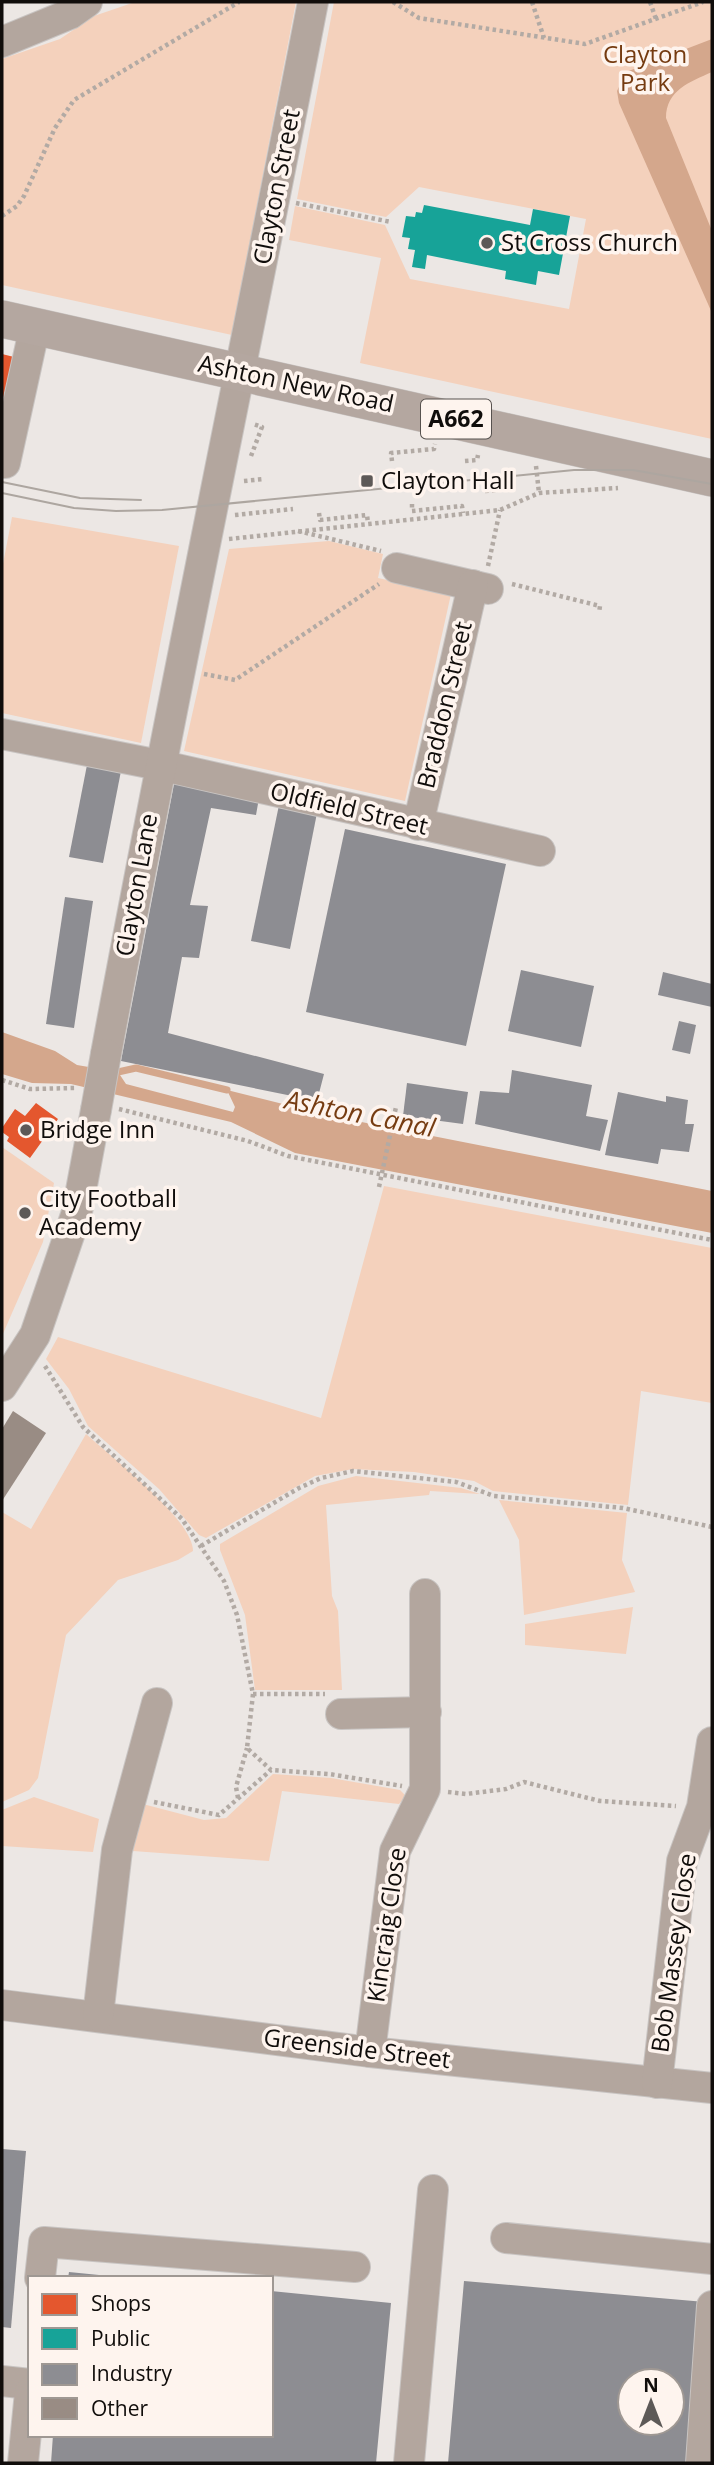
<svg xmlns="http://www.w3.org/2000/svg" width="714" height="2465" font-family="'Open Sans',sans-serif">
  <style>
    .green { fill: #f4d1bc }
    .water { fill: #d4a78c }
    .shops { fill: #e4572e }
    .public { fill: #17a398 }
    .industry { fill: #8d8d92; fill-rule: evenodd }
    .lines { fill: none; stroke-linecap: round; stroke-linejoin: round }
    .stream { stroke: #d4a78c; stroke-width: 7 }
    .building { fill: #998c84 }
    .minor-casing { stroke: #c8c4c2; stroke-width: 32 }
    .major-casing { stroke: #c8c4c2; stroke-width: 38 }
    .path { stroke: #b2aaa4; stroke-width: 4.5; stroke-dasharray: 3.5 3.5; stroke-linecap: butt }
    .minor { stroke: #b3a69e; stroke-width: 30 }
    .major { stroke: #b4a7a0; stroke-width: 37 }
    .tram { stroke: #ada6a0; stroke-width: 2 }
    .minor-bridge-casing { stroke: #c8c4c2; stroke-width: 32; stroke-linecap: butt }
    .path-bridge { stroke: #b2aaa4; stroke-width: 4.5; stroke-dasharray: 3.5 3.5; stroke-linecap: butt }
    .minor-bridge { stroke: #b3a69e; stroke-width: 30 }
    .poi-dot { fill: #5d5957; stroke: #fef4ee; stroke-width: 2.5 }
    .labels { text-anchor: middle; stroke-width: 7; stroke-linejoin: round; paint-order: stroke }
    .shield { fill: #fef4ee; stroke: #57524f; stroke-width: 2 }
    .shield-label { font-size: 23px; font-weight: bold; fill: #100d0b }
    .park-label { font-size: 24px; fill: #753b10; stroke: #fef4ee }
    .street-label { font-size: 24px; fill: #100d0b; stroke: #fef4ee }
    .poi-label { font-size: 24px; fill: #100d0b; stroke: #fef4ee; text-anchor: start }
    .water-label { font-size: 26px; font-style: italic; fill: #763c12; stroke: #fef4ee }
  </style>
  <rect width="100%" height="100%" fill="#ece7e4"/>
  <!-- green -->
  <g class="green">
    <polygon points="135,2 296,2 232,335 2,285 2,59 60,39 94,16"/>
    <polygon points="334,2 712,2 712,439 360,363 381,258 289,240 295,206 385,225 410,279 569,309 586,219 419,187 386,217 297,199"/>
    <polygon points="12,517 179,546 141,743 2,713 2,569"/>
    <polygon points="329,541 383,554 378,578 451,594 405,801 184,751 229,549"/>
    <polygon points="2,1147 54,1183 43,1242 2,1336"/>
    <polygon points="384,1186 712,1248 712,1403 641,1391 628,1505 493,1491 474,1481 414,1472 353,1469 315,1476 206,1538 199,1535 159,1489 88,1426 69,1389 46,1359 58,1337 321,1418"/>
    <path d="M86,1434C111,1457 193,1519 193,1551L178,1560L118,1580L66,1635L38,1778L29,1790L2,1802V1512L31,1529Z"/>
    <polygon points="356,1476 461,1488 480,1494 430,1491 429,1495 326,1505 332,1596 338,1611 342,1690 255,1690 245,1615 220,1550 220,1544 318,1486"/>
    <polygon points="499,1500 627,1513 622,1560 635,1592 524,1615 519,1540"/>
    <polygon points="633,1607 626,1654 525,1645 525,1624"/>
    <polygon points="273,1774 331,1778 400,1790 406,1796 399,1804 282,1791 269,1861 133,1851 139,1803 204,1820 226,1818"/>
    <polygon points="34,1797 99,1819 93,1852 2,1846 2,1810"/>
  </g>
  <!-- water -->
  <g class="water">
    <path d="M712,39V72C690,82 666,90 666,118L712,231V313L619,103L617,91L626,72Z"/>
    <polygon points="2,1032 55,1051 77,1065 118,1072 126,1084 233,1112 235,1107 227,1090 331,1116 712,1191 712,1233 295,1153 231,1122 71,1084 32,1083 2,1074"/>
  </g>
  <!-- shops -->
  <g class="shops">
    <polygon points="2,354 14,357 2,409"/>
    <polygon points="36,1103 58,1119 30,1158 7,1141 9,1137 2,1132 2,1128 15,1109 25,1116"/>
  </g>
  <!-- public -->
  <polygon class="public" points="424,205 530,225 533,209 570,216 559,275 538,271 536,285 505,279 506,271 427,255 425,269 412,267 415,250 408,249 410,238 402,237 406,216 415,217 416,212 422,213"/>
  <!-- industry -->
  <g class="industry">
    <polygon points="87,765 121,771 103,863 69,857"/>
    <polygon points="174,784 259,798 256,815 211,808 190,905 208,906 199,958 182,957 168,1033 324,1074 317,1101 121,1061"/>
    <polygon points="279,805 317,813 290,949 251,941"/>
    <polygon points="345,829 506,864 466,1046 306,1012"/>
    <polygon points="65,897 93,901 74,1028 46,1024"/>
    <polygon points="521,970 594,986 581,1047 508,1031"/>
    <polygon points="663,972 712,984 712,1007 658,995"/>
    <polygon points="679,1021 696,1025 690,1054 672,1050"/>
    <polygon points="512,1070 592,1085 586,1116 608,1120 600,1151 475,1124 480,1091 509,1093"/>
    <polygon points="407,1083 468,1092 463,1124 403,1116"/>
    <polygon points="618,1092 666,1102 666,1096 688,1100 685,1124 694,1124 689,1152 661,1149 658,1164 605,1155"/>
    <polygon points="2,2149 26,2151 11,2328 2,2327"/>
    <polygon points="69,2272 109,2276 109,2278 68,2278"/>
    <path d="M464,2281L705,2302L691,2463H448ZM630,2381H672V2423H630Z"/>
    <polygon points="271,2291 391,2303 376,2463 51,2463 53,2435 271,2435"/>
  </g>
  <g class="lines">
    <!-- stream -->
    <polyline class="stream" points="118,1072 136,1068 227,1090"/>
  </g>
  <!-- building -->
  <polygon class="building" points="13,1411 46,1433 2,1501 2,1429"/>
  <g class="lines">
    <defs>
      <g id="minor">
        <polyline points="2,42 70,14 87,2"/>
        <polyline points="5,463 35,326"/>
        <polyline points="397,568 488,589"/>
        <polyline points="2,734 159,765 540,851"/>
        <polyline points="418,825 473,585"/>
        <path d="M106,1054C171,702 245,353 313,2"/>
        <polyline points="2,1386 35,1335 77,1212 96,1110"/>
        <polyline points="341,1714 426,1712"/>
        <polyline points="2,2005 370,2052 712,2088"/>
        <polyline points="98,2016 117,1850 157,1703"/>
        <polyline points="370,2052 395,1851 425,1789 425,1594"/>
        <polyline points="657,2083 682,1861 702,1807 712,1742"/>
        <polyline points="506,2238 712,2259"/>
        <polyline points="40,2278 44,2242 355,2267"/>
        <polyline points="2,2381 30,2384"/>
        <polyline points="23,2463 30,2392"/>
        <polyline points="409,2463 433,2190"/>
        <polyline points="701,2463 712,2306"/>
      </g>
      <polyline id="major" points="2,319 712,478"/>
    </defs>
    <!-- minor casing -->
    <use href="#minor" class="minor-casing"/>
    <!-- major casing -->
    <use href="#major" class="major-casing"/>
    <!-- path -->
    <g class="path">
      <polyline points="393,2 419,18 585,44 703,2"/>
      <polyline points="532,2 544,38"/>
      <polyline points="650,2 656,19"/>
      <polyline points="296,203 391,222"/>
      <polyline points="2,216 17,206 24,196 55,128 74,100 239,2"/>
      <polyline points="251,456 262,427 253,424"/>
      <polyline points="392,461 391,453 434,449 435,444"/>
      <polyline points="465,461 477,460 478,455"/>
      <polyline points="536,466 539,493"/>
      <polyline points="244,481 264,479"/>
      <polyline points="485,491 498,490"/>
      <polyline points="412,504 412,511 462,506 463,513"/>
      <polyline points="319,513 320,520 367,515 368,523"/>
      <polyline points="235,515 293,509"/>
      <polyline points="298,531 381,551"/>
      <polyline points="229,539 500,510 539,493 618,488"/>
      <polyline points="488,566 500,510"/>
      <polyline points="512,584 600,606 599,613"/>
      <polyline points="204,674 235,680 379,584"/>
      <polyline points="2,1080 30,1089 76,1088"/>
      <polyline points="119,1109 248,1141 288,1156 712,1240"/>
      <polyline points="45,1366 83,1427 182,1519 224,1581 237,1615 253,1694 247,1748 271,1770 329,1774 402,1786"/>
      <polyline points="201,1546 299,1488 321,1478 353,1471 456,1482 494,1496 623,1508 712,1527"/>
      <polyline points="253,1694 325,1694"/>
      <polyline points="448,1792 466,1794 506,1789 524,1782 600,1801 676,1806"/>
      <polyline points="238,1798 236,1787 247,1748"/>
      <polyline points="154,1802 219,1815 271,1770"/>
    </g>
    <!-- minor -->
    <use href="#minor" class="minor"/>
    <!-- major -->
    <use href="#major" class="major"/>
    <!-- tram -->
    <g class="tram">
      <polyline points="2,482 80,498 141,500"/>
      <polyline points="2,493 74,508 116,511 162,510 574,470 633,470 712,484"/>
    </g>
    <defs>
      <polyline id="minor-bridge" points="96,1110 106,1054"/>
    </defs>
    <!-- minor-bridge casing -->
    <use href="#minor-bridge" class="minor-bridge-casing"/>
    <!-- path-bridge -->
    <polyline class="path-bridge" points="379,1187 396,1107"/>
    <!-- minor-bridge -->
    <use href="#minor-bridge" class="minor-bridge"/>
  </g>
  <!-- markers -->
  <g class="poi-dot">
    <circle cx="487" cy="243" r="7"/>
    <rect x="360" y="474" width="14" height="14" rx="3.5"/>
    <circle cx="26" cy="1130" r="7"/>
    <circle cx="25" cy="1213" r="7"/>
  </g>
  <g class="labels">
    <!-- shield labels -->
    <rect class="shield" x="421" y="399.5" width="70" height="39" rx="5"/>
    <g class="shield-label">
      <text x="456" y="427">A662</text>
    </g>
    <!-- park labels -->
    <g class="park-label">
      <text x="645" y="63">Clayton<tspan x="645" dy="28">Park</tspan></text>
    </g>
    <!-- street labels -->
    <g class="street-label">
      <text transform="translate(277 187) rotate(-79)" y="8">Clayton Street</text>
      <text transform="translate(296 384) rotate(12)" y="8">Ashton New Road</text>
      <text transform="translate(445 705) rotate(-77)" y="8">Braddon Street</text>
      <text transform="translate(349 809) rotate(13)" y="8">Oldfield Street</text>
      <text transform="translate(137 885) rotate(-80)" y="8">Clayton Lane</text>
      <text transform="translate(387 1925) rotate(-82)" y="8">Kincraig Close</text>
      <text transform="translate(674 1953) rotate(-82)" y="8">Bob Massey Close</text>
      <text transform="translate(357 2049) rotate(7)" y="8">Greenside Street</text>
    </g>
    <!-- poi labels -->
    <g class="poi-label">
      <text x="501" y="251">St Cross Church</text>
      <text x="381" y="489">Clayton Hall</text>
      <text x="40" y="1138">Bridge Inn</text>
      <text x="39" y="1207">City Football<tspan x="39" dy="28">Academy</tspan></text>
    </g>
    <!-- water labels -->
    <g class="water-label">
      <text transform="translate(360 1114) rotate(11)" y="9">Ashton Canal</text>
    </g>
  </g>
  <!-- border -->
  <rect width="714" height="2465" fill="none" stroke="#100d0b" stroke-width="7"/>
  <!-- legend -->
  <rect x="28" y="2276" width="245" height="161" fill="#fef4ee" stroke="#9f9893" stroke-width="2"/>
  <rect x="42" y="2294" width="35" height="21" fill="#e4572e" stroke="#9f9893" stroke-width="2"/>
  <text x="91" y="2311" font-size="21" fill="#100d0b">Shops</text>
  <rect x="42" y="2328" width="35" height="21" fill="#17a398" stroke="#9f9893" stroke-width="2"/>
  <text x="91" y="2346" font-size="21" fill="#100d0b">Public</text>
  <rect x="42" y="2364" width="35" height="21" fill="#8d8d92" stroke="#9f9893" stroke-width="2"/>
  <text x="91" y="2381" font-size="21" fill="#100d0b">Industry</text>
  <rect x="42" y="2398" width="35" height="21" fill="#998c84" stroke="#9f9893" stroke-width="2"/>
  <text x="91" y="2416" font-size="21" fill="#100d0b">Other</text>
  <!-- north arrow -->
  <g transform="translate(651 2402)"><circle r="33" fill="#fef4ee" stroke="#9f9893" stroke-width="2"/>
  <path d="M0-5L12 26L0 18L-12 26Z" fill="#5d5957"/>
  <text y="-10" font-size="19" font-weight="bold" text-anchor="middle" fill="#100d0b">N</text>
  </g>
</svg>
